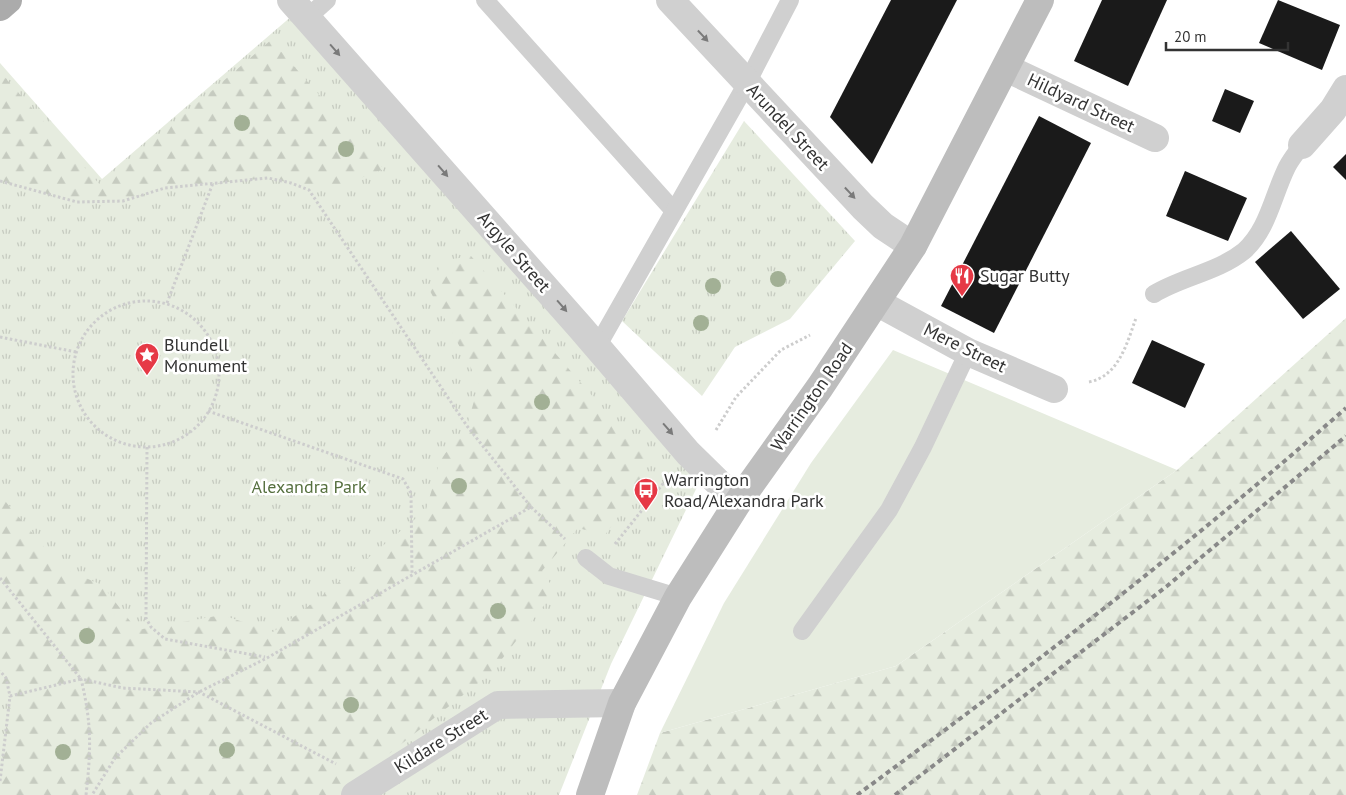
<svg xmlns="http://www.w3.org/2000/svg" width="1346" height="795" font-family="'PT Sans',sans-serif">
  <style>
    .grass { fill: url(#grass-tufts) }
    .forest { fill: url(#forest-firs) }
    .garden { fill: #e6ecdf }
    .building { fill: #1a1a1a }
    .lines { fill: none; stroke-linecap: round; stroke-linejoin: round }
    .path { stroke: #cdcdcd; stroke-width: 3; stroke-dasharray: 2.5 2.5; stroke-linecap: butt }
    .service { stroke: #d0d0d0; stroke-width: 18 }
    .minor { stroke: #d0d0d0; stroke-width: 28 }
    .secondary { stroke: #bdbdbd; stroke-width: 28 }
    .primary { stroke: #ababab; stroke-width: 28 }
    .rail { stroke: #888; stroke-width: 4; stroke-dasharray: 5 4; stroke-linecap: butt }
    .tree { fill: #a2b095 }
    .oneway { fill: #7a7a7a }
    .labels { text-anchor: middle; stroke-width: 5; stroke-linejoin: round; paint-order: stroke }
    .street-label { font-size: 18px; fill: #333; stroke: #fff }
    .poi-label { font-size: 18px; fill: #333; stroke: #fff; text-anchor: start }
    .park-label { font-size: 18px; fill: #56703f; stroke: #fff }
  </style>
  <defs>
    <pattern id="grass-tufts" width="24" height="20" patternUnits="userSpaceOnUse" patternTransform="scale(1.25)"><rect width="24" height="20" fill="#e6ecdf"/><path d="M3 7l-1-3M5 7V3M7 7l1-3M15 17l-1-3M17 17v-4M19 17l1-3" fill="none" stroke="#c6cbc0"/></pattern>
    <pattern id="forest-firs" width="22" height="20" patternUnits="userSpaceOnUse" patternTransform="scale(1.25)"><rect width="22" height="20" fill="#e6ecdf"/><path d="M5 1l3.5 6h-7zM16 11l3.5 6h-7z" fill="#c6cbc0"/></pattern>
  </defs>
  <rect width="100%" height="100%" fill="#fff"/>
  <!-- grass -->
  <g class="grass">
    <polygon points="300,9 700,481 611,664 559,795 0,795 0,63 102,179"/>
    <polygon points="744,121 855,241 790,319 735,347 702,396 622,321"/>
  </g>
  <!-- forest -->
  <g class="forest">
    <polygon points="271,40 384,169 350,182 309,190 291,183 268,178 165,188 120,201 77,202 0,181 0,72 101,186"/>
    <polygon points="471,256 646,458 645,478 605,535 578,528 542,571 555,591 491,673 385,757 331,795 0,795 9,696 0,700 0,495 62,568 102,585 137,630 222,615 273,632 317,600 426,510 440,460 467,426 479,383 430,291 442,261"/>
    <polygon points="1346,318 1346,795 637,795 660,733 896,666 1177,470"/>
  </g>
  <!-- garden -->
  <polygon class="garden" points="893,350 1177,470 896,666 660,733 724,603 811,463"/>
  <!-- building -->
  <g class="building">
    <polygon points="891,0 957,0 872,164 830,117"/>
    <polygon points="1102,0 1167,0 1128,86 1074,61"/>
    <polygon points="1278,0 1340,25 1322,70 1259,43"/>
    <polygon points="1225,89 1254,101 1240,133 1212,121"/>
    <polygon points="1039,116 1091,143 994,333 941,306"/>
    <polygon points="1346,154 1346,180 1333,167"/>
    <polygon points="1185,171 1247,198 1228,241 1166,216"/>
    <polygon points="1291,231 1340,289 1303,319 1255,262"/>
    <polygon points="1152,340 1205,364 1185,408 1132,383"/>
  </g>
  <g class="lines">
    <!-- path -->
    <g class="path">
      <polyline points="0,181 77,202 123,201 165,188 268,178 291,183 309,190 467,426 531,507 267,658 199,692 151,723 115,758 92,795"/>
      <circle cx="146" cy="374" r="73"/>
      <polyline points="167,303 213,183"/>
      <polyline points="0,337 76,352"/>
      <path d="M1089,382C1119,376 1127,343 1136,318"/>
      <polyline points="208,411 403,479 411,493 412,573"/>
      <polyline points="716,430 736,397 781,350 810,335"/>
      <polyline points="147,447 146,618 151,627 165,639 265,657"/>
      <polyline points="531,507 565,539"/>
      <polyline points="615,544 666,480"/>
      <polyline points="0,578 81,679 10,696 6,678 0,671"/>
      <polyline points="0,781 10,696"/>
      <path d="M86,795C91,750 92,724 81,679L123,688L199,692L336,764"/>
    </g>
    <!-- service -->
    <g class="service">
      <polyline points="485,0 674,211"/>
      <polyline points="307,18 327,0"/>
      <path d="M1154,294C1182,277 1218,272 1244,251C1268,230 1273,195 1287,167C1291,159 1297,152 1302,145"/>
      <polyline points="597,347 747,83 790,0"/>
      <polyline points="586,558 609,576 678,597"/>
      <polyline points="802,631 889,510 923,447 968,352"/>
    </g>
    <!-- minor -->
    <g class="minor">
      <polyline points="291,0 580,327 688,453 738,502"/>
      <polyline points="670,0 863,207 883,226 913,246"/>
      <polyline points="1006,68 1155,138"/>
      <polyline points="1302,145 1333,110 1346,89"/>
      <polyline points="878,303 968,352 1054,389"/>
      <polyline points="355,795 498,705 622,703"/>
    </g>
    <!-- secondary -->
    <polyline class="secondary" points="590,795 622,703 678,597 738,502 820,387 913,246 1040,0"/>
    <!-- primary -->
    <polyline class="primary" points="0,7 8,0"/>
    <!-- rail -->
    <g class="rail">
      <path d="M857,795C1025,672 1190,545 1346,408"/>
      <polyline points="895,795 1167,586 1346,436"/>
    </g>
  </g>
  <!-- trees -->
  <g class="tree">
    <circle cx="242" cy="123" r="8"/>
    <circle cx="346" cy="149" r="8"/>
    <circle cx="778" cy="279" r="8"/>
    <circle cx="713" cy="286" r="8"/>
    <circle cx="701" cy="323" r="8"/>
    <circle cx="542" cy="402" r="8"/>
    <circle cx="459" cy="486" r="8"/>
    <circle cx="498" cy="611" r="8"/>
    <circle cx="87" cy="636" r="8"/>
    <circle cx="351" cy="705" r="8"/>
    <circle cx="227" cy="750" r="8"/>
    <circle cx="63" cy="752" r="8"/>
  </g>
  <!-- one-way arrows -->
  <defs><path id="oneway-solid" d="M-6-.8H1V-3.2L6.5 0L1 3.2V.8H-6Z" transform="scale(1.25)"/></defs>
  <g class="oneway">
    <use href="#oneway-solid" transform="translate(703 36) rotate(47)"/>
    <use href="#oneway-solid" transform="translate(335 50) rotate(49)"/>
    <use href="#oneway-solid" transform="translate(443 171) rotate(49)"/>
    <use href="#oneway-solid" transform="translate(850 193) rotate(47)"/>
    <use href="#oneway-solid" transform="translate(562 306) rotate(49)"/>
    <use href="#oneway-solid" transform="translate(668 429) rotate(49)"/>
  </g>
  <!-- icons -->
  <defs>
    <symbol id="restaurant-pin" viewBox="-11 -11 22 30"><path d="M0 17L-7.5 6A9.5 9.5 0 1 1 7.5 6Z" fill="#e63946" stroke="#fff"/><path d="M-5-6h1v4h1v-4h1v4h1v-4h1v5L-1.5 .5V6h-2V.5L-5-1ZM5-6V6H3V1.5H1.5Q1.5-4 5-6Z" fill="#fff"/></symbol>
    <symbol id="sight-pin" viewBox="-11 -11 22 30"><path d="M0 17L-7.5 6A9.5 9.5 0 1 1 7.5 6Z" fill="#e63946" stroke="#fff"/><path d="M0-6L1.8-2.2L6-1.7L2.9 1.2L3.7 5.4L0 3.3L-3.7 5.4L-2.9 1.2L-6-1.7L-1.8-2.2Z" fill="#fff"/></symbol>
    <symbol id="bus-pin" viewBox="-11 -11 22 30"><path d="M0 17L-7.5 6A9.5 9.5 0 1 1 7.5 6Z" fill="#e63946" stroke="#fff"/><path d="M-5-6H5V4H4V6H2V4H-2V6H-4V4H-5ZM-3.5-4V0h7V-4ZM-3.5 1.2v1.5H-2V1.2ZM2 1.2v1.5H3.5V1.2Z" fill="#fff"/></symbol>
  </defs>
  <g fill-rule="evenodd">
    <use href="#restaurant-pin" x="948" y="262" width="28" height="38"/>
    <use href="#sight-pin" x="133" y="341" width="28" height="38"/>
    <use href="#bus-pin" x="632" y="476" width="28" height="38"/>
  </g>
  <g class="labels">
    <!-- street labels -->
    <g class="street-label">
      <text transform="translate(1081 103) rotate(25)" y="6">Hildyard Street</text>
      <text transform="translate(788 127) rotate(47)" y="6">Arundel Street</text>
      <text transform="translate(514 252) rotate(49)" y="6">Argyle Street</text>
      <text transform="translate(965 348) rotate(26)" y="6">Mere Street</text>
      <text transform="translate(812 397) rotate(-55)" y="6">Warrington Road</text>
      <text transform="translate(441 741) rotate(-32)" y="6">Kildare Street</text>
    </g>
    <!-- poi labels -->
    <g class="poi-label">
      <text x="980" y="282">Sugar Butty</text>
      <text x="164" y="351">Blundell<tspan x="164" dy="21">Monument</tspan></text>
      <text x="664" y="486">Warrington<tspan x="664" dy="21">Road/Alexandra Park</tspan></text>
    </g>
    <!-- park labels -->
    <g class="park-label">
      <text x="309" y="493">Alexandra Park</text>
    </g>
  </g>
  <!-- scale -->
  <path d="M1166 42v8h122v-8" fill="none" stroke="#333333" stroke-width="2.5"/>
  <text x="1174" y="42" font-size="15" fill="#333333" stroke="#ffffff" stroke-width="4" paint-order="stroke">20 m</text>
</svg>
